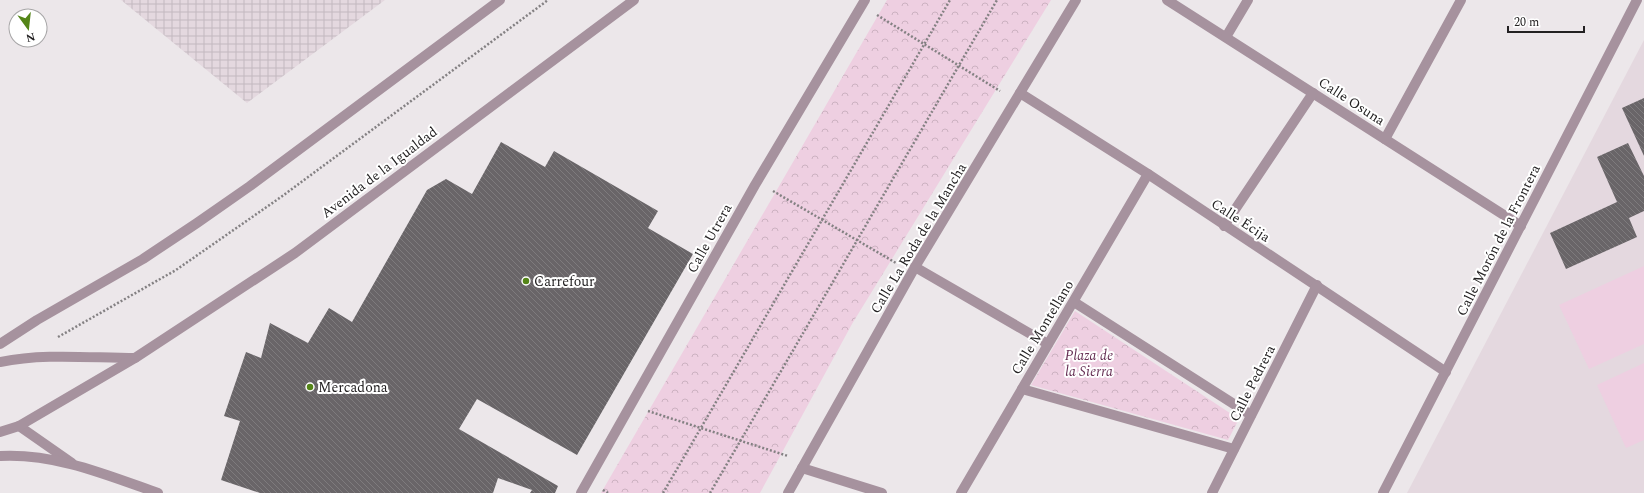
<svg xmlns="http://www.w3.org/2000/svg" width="1644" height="493" font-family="Spectral,serif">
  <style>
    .built { fill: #e4d8df }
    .industrial { fill: url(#industrial-grid) }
    .grass { fill: #eecfe1 }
    .park { fill: url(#park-crowns) }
    .building { fill: url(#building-back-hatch) }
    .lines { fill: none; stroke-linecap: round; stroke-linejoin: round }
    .path { stroke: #848183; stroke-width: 2.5; stroke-dasharray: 2 2; stroke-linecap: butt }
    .minor { stroke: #a6929e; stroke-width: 10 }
    .poi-dot { fill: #548518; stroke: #fff; stroke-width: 1.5 }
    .labels { text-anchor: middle; stroke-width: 4; stroke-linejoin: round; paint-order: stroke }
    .street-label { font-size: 14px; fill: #232122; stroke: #fff }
    .poi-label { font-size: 14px; fill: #232122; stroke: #fff; text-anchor: start }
    .park-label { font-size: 14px; font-style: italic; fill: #652e53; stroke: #fff }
  </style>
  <defs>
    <pattern id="industrial-grid" width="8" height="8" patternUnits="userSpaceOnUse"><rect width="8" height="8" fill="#e4d8df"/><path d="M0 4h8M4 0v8" fill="none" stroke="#c3b9bf"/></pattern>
    <pattern id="park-crowns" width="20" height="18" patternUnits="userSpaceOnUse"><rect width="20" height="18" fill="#eecfe1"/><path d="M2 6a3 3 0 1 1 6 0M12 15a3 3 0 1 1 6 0" fill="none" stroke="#ccb1c1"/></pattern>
    <pattern id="building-back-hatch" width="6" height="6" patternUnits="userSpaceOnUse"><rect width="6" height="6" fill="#696568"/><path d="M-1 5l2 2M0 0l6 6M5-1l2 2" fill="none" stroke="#7e7b7d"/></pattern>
  </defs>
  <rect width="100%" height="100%" fill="#ece7ea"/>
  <!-- built -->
  <polygon class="built" points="1644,40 1644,493 1407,493"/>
  <!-- industrial -->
  <polygon class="industrial" points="121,0 385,0 247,103"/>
  <!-- grass -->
  <g class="grass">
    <polygon points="1644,266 1644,344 1589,369 1559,305"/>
    <polygon points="1644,363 1644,440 1626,448 1597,385"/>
  </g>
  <!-- park -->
  <g class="park">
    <polygon points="887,0 1051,0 852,324 760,493 601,493"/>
    <polygon points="1075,311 1239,419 1228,440 1031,385"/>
  </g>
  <!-- building -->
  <g class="building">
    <polygon points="1644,98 1644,156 1622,108"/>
    <polygon points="501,142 545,167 554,151 658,211 648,228 693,254 577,455 477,399 459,429 558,486 555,493 530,493 532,490 498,478 493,493 260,493 221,480 240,421 224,416 246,352 261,358 270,323 308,343 329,308 352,322 427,190 446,179 472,194"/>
    <polygon points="1628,143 1644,176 1644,211 1629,218 1637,237 1566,269 1550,233 1617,202 1597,157"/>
  </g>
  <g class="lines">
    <!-- path -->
    <g class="path">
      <polyline points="877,15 1000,91"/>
      <polyline points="773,191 896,263"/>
      <polyline points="58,337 176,270 281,197 548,0"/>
      <polyline points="648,411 788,456"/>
      <polyline points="603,490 608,493"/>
      <polyline points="663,493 950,0"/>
      <polyline points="710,493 997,0"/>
    </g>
    <!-- minor -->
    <g class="minor">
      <polyline points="1167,0 1521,226"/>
      <polyline points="1226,37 1248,0"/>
      <polyline points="1020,93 1148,174 1446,372"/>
      <polyline points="1385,139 1461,0"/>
      <polyline points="1224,226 1313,93"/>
      <polyline points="915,267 1048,344"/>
      <polyline points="1074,302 1251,415"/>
      <polyline points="0,344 37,320 143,259 197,223 250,186 500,0"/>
      <path d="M0,362C44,353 91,358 135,358"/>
      <polyline points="1022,389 1234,449"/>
      <polyline points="19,426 72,463"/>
      <polyline points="0,432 19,426 135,358 295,253 634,0"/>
      <path d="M0,456C55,453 107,475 158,493"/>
      <polyline points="802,468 882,493"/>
      <polyline points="581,493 755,185 865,0"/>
      <polyline points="788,493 915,267 1076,0"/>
      <polyline points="961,493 1148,174"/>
      <polyline points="1212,493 1317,285"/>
      <polyline points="1383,493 1637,0"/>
    </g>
  </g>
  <!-- markers -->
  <g class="poi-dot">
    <circle cx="526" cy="281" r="4"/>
    <circle cx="310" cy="387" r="4"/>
  </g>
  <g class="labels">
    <!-- street labels -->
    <g class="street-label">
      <text transform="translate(1352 101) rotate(33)" y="5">Calle Osuna</text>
      <text transform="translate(379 172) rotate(-37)" y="5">Avenida de la Igualdad</text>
      <text transform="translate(1241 220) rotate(33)" y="5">Calle Écija</text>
      <text transform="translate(709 238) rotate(-61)" y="5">Calle Utrera</text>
      <text transform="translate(918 238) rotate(-59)" y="5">Calle La Roda de la Mancha</text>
      <text transform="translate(1498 240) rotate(-63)" y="5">Calle Morón de la Frontera</text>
      <text transform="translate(1042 327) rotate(-59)" y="5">Calle Montellano</text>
      <text transform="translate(1252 383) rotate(-63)" y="5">Calle Pedrera</text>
    </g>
    <!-- poi labels -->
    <g class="poi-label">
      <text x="534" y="286">Carrefour</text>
      <text x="318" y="392">Mercadona</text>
    </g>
    <!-- park labels -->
    <g class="park-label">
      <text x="1089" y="360">Plaza de<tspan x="1089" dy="16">la Sierra</tspan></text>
    </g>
  </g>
  <!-- north arrow -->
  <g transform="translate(28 28) rotate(165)"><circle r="19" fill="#ffffff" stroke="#a7a6a7"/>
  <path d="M0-3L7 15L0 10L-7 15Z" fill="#548518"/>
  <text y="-6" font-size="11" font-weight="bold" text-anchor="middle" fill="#232122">N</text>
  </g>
  <!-- scale -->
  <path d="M1508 26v6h76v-6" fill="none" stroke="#232122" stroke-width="2"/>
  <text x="1514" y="26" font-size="12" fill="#232122" stroke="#ffffff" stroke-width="3" paint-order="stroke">20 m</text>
</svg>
